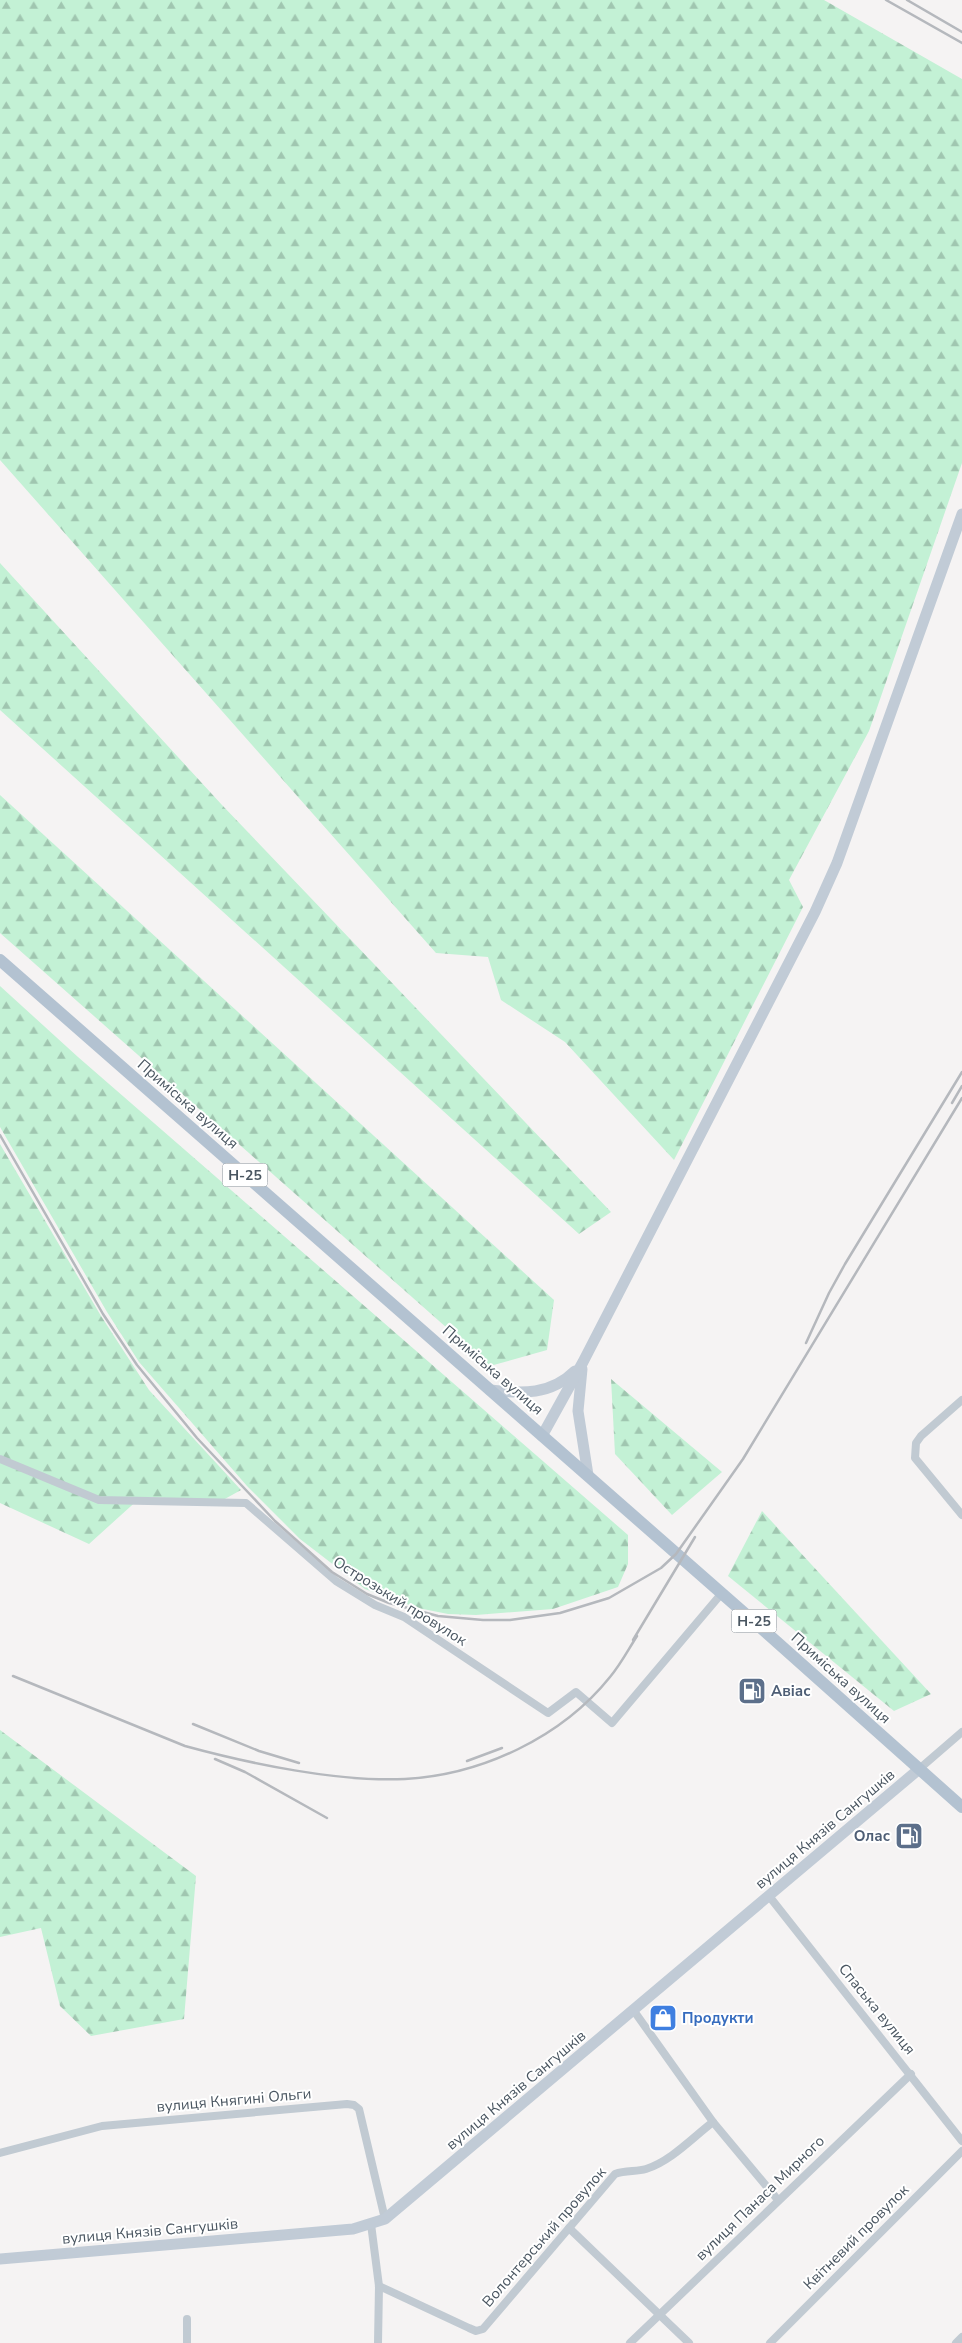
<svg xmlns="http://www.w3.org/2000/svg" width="962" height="2343" font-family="'Nunito Sans',sans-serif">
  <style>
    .forest { fill: url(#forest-firs) }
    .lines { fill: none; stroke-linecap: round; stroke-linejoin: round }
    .minor { stroke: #c1cad2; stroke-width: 8 }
    .secondary { stroke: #c1cbd6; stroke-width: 11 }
    .primary { stroke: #b3c2d1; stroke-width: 12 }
    .rail { stroke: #b5b8bd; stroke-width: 2.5 }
    .labels { text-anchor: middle; stroke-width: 4; stroke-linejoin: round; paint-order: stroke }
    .shield { fill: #fff; stroke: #808990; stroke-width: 1 }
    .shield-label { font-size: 14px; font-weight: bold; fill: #4a5661 }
    .street-label { font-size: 15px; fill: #4a5661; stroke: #fff }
    .service-label { font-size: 15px; font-weight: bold; fill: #4e5e75; stroke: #fff; text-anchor: start }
    .shop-label { font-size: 15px; font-weight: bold; fill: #366cbe; stroke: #fff; text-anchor: start }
  </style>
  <defs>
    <pattern id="forest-firs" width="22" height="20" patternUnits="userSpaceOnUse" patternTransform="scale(1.25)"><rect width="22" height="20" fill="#c3f1d5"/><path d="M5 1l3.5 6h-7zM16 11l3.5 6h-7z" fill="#a0c6b0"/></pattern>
  </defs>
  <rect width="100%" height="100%" fill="#f5f3f3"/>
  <!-- forest -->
  <g class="forest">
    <polygon points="0,0 824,0 962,79 962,463 869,731 789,880 803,907 674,1160 565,1042 501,1000 488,957 436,953 0,460"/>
    <polygon points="0,563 222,805 611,1212 579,1234 0,710"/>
    <polygon points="0,795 554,1300 547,1350 490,1366 0,933"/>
    <polygon points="0,986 78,1057 628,1535 628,1564 618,1587 553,1609 476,1615 448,1614 418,1608 365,1589 300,1539 247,1486 139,1362 107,1312 0,1127"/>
    <polygon points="0,1144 101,1316 149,1390 241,1490 223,1500 141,1497 89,1544 0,1503"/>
    <polygon points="611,1379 722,1472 672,1515 615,1454"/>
    <polygon points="762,1511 931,1694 894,1711 728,1576"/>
    <polygon points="0,1730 196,1876 184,2019 91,2036 60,2006 41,1928 0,1937"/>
  </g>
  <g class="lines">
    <!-- minor -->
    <g class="minor">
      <polyline points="962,1400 921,1436 916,1443 915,1458 962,1515"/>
      <polyline points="0,1459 99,1500 246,1503 336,1581 375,1605 404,1617 548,1713 576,1692 612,1723 722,1593"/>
      <polyline points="918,1770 962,1732"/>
      <polyline points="769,1896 962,2141"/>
      <polyline points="713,2122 778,2200"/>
      <polyline points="0,2153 102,2126 347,2104 354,2105 359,2109 385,2219"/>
      <polyline points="371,2224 379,2286 378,2343"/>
      <polyline points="569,2228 689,2343"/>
      <path d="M379,2286L469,2328L476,2331L483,2329L615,2174C626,2170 636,2172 646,2169C671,2161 692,2138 713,2122L634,2011"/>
      <polyline points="187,2319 187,2343"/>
      <polyline points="630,2343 911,2074"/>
      <polyline points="770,2343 962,2151"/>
      <polyline points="956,2343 962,2337"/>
    </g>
    <!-- secondary -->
    <g class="secondary">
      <polyline points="582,1369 578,1411 588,1475"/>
      <path d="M490,1390C522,1394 551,1395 575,1371"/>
      <polyline points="542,1436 583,1362 815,912 837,863 962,514"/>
      <polyline points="0,2259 353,2229 385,2219 918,1770"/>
    </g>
    <!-- primary -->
    <polyline class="primary" points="0,960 751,1619 962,1807"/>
    <!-- rail -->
    <g class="rail">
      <polyline points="886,0 962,43"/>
      <polyline points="907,0 962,32"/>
      <polyline points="952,1103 962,1086"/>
      <polyline points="0,1135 103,1314 137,1365 197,1438 275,1521 332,1572 367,1594 389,1603 438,1616 483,1620 510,1620 560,1613 609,1598 661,1568 676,1554 743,1459 962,1098"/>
      <polyline points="806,1343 829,1293 845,1264 962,1072"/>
      <polyline points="633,1640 695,1537"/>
      <path d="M13,1676L185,1746C251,1764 338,1782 405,1779C482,1775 562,1737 610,1677C621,1664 628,1650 637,1636"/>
      <polyline points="193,1724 259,1751 299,1763"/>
      <polyline points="215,1759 245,1772 327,1818"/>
      <polyline points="467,1761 502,1748"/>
    </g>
  </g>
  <!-- icons -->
  <defs>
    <symbol id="fuel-square" viewBox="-11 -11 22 22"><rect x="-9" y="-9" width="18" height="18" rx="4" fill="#5c6f8a" stroke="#fff"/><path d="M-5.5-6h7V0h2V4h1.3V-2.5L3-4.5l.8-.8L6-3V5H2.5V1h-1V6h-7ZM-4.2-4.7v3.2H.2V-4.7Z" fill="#fff"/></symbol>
    <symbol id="shop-square" viewBox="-11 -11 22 22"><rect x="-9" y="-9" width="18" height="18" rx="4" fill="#3f7fe0" stroke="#fff"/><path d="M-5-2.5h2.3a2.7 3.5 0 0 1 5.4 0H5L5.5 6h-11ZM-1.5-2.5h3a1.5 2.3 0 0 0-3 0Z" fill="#fff"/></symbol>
  </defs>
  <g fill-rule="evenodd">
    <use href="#fuel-square" x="736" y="1675" width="32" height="32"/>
    <use href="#fuel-square" x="893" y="1820" width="32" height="32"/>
    <use href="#shop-square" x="647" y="2002" width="32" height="32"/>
  </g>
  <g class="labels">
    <!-- shield labels -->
    <g class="shield">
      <rect x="222.5" y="1163.5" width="45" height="23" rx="4"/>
      <rect x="731.5" y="1609.5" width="45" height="23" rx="4"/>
    </g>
    <g class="shield-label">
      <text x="245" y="1180">Н-25</text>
      <text x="754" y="1626">Н-25</text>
    </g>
    <!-- street labels -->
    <g class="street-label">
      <text transform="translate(188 1104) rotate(41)" y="5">Приміська вулиця</text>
      <text transform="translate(493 1370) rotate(41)" y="5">Приміська вулиця</text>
      <text transform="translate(400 1601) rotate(32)" y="5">Острозький провулок</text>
      <text transform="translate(841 1678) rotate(42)" y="5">Приміська вулиця</text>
      <text transform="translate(825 1829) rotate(-40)" y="5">вулиця Князів Сангушків</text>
      <text transform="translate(877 2009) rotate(51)" y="5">Спаська вулиця</text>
      <text transform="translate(516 2090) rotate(-40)" y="5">вулиця Князів Сангушків</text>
      <text transform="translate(234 2100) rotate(-5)" y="5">вулиця Княгині Ольги</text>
      <text transform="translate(760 2198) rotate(-44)" y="5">вулиця Панаса Мирного</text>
      <text transform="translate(150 2231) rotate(-5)" y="5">вулиця Князів Сангушків</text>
      <text transform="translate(544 2237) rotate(-49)" y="5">Волонтерський провулок</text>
      <text transform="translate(856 2237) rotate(-45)" y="5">Квітневий провулок</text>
    </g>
    <!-- service labels -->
    <g class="service-label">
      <text x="771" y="1696">Авіас</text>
      <text x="890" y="1841" text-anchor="end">Олас</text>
    </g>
    <!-- shop labels -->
    <g class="shop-label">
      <text x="682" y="2023">Продукти</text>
    </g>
  </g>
</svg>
